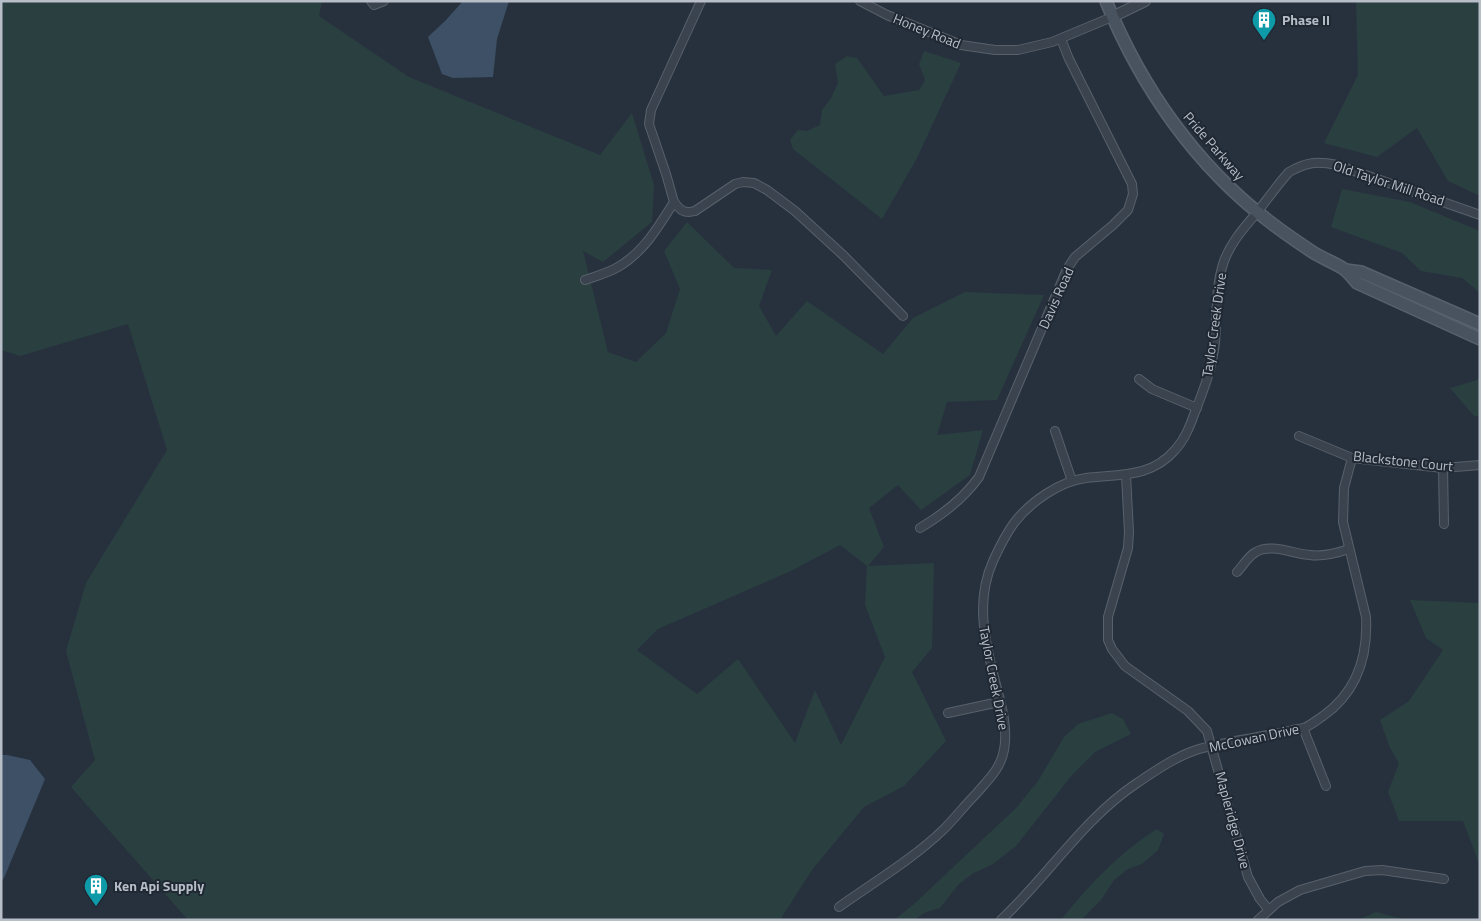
<svg xmlns="http://www.w3.org/2000/svg" width="1481" height="921" font-family="'Titillium Web',sans-serif">
  <style>
    .green { fill: #2a3f40; fill-rule: evenodd }
    .water { fill: #3d5065 }
    .lines { fill: none; stroke-linecap: round; stroke-linejoin: round }
    .minor-casing { stroke: #58616b; stroke-width: 10 }
    .tertiary-casing { stroke: #58616b; stroke-width: 12 }
    .secondary-casing { stroke: #58616b; stroke-width: 14 }
    .minor { stroke: #3a434e; stroke-width: 8 }
    .tertiary { stroke: #3a434e; stroke-width: 10 }
    .secondary { stroke: #495360; stroke-width: 11 }
    .labels { text-anchor: middle; stroke-width: 4; stroke-linejoin: round; paint-order: stroke }
    .poi-label { font-size: 14px; font-weight: bold; fill: #b7bec8; stroke: #1f2833; text-anchor: start }
    .street-label { font-size: 14px; fill: #b7bec8; stroke: #1f2833 }
  </style>
  <rect width="100%" height="100%" fill="#27313e"/>
  <!-- green -->
  <g class="green">
    <path d="M1,1H322L319,16L409,77L600,155L632,113L654,185L652,222L603,262L583,251L608,352L636,362L666,333L680,289L664,251L687,222L734,268L772,270L759,306L776,336L807,301L883,354L913,318L965,292L1044,295L997,400L947,402L937,435L983,430L970,475L921,510L898,485L869,508L884,547L868,566L934,563L932,648L912,672L946,741L904,786L864,807L812,870L780,920H188L71,787L95,760L66,651L86,583L167,450L128,324L20,356L1,350ZM840,545L867,566L865,605L885,657L841,745L815,690L795,743L738,659L697,694L637,650L658,629L791,571Z"/>
    <polygon points="1356,1 1480,1 1480,196 1448,181 1417,128 1377,157 1324,143 1358,75"/>
    <polygon points="924,51 961,63 917,158 882,219 793,149 790,140 798,130 807,131 820,125 822,110 831,98 838,83 835,64 847,56 857,58 884,96 919,90 925,80 919,64"/>
    <polygon points="1342,189 1410,202 1480,231 1480,293 1462,278 1421,271 1402,253 1331,227"/>
    <polygon points="1480,379 1480,416 1474,416 1450,388"/>
    <polygon points="1410,600 1480,603 1480,866 1463,821 1399,821 1388,792 1399,763 1390,748 1380,720 1409,701 1443,650 1426,638"/>
    <polygon points="1112,713 1123,719 1131,734 1095,752 1072,775 1016,846 993,864 972,874 959,884 940,908 926,912 914,920 894,920 914,904 1016,808 1038,781 1064,737 1078,724"/>
    <path d="M1157,829L1164,834L1158,850L1142,864L1128,869L1114,880L1101,900L1081,920H1061C1088,886 1120,852 1157,829Z"/>
    <polygon points="1376,912 1407,920 1358,920"/>
  </g>
  <!-- water -->
  <g class="water">
    <polygon points="463,1 509,1 497,39 493,77 453,78 442,74 428,37 446,20"/>
    <polygon points="1,755 7,755 30,760 45,779 4,878 1,882"/>
  </g>
  <g class="lines">
    <defs>
      <g id="minor">
        <polyline points="371,1 374,5 384,1"/>
        <polyline points="860,1 887,15 961,45 995,50 1018,50 1052,42 1112,17"/>
        <path d="M674,202C680,210 684,214 695,211L735,184L743,182L754,183L767,190L795,211L844,256L903,316"/>
        <path d="M585,280C596,276 608,273 618,267C644,252 659,226 674,202L666,174L649,124L651,110L701,1"/>
        <polyline points="1139,379 1152,389 1197,408"/>
        <polyline points="1055,431 1072,481"/>
        <polyline points="1299,436 1352,458 1443,468 1480,465"/>
        <polyline points="1443,468 1444,524"/>
        <polyline points="1126,475 1129,532 1128,548 1108,617 1108,640 1112,649 1125,666 1188,711 1207,731 1248,877 1260,899 1268,909"/>
        <path d="M920,528C942,515 964,498 979,477L1067,269L1075,257L1113,225L1128,210L1133,194L1132,184L1069,59L1061,39"/>
        <path d="M1237,572C1243,566 1248,556 1256,552C1271,543 1294,554 1310,555C1323,557 1337,553 1349,549"/>
        <polyline points="948,713 999,702"/>
        <polyline points="1303,728 1326,786"/>
        <path d="M839,907C874,882 913,859 944,829C955,818 965,805 976,794C988,780 1001,768 1004,750C1009,723 998,695 992,669C983,632 977,597 993,561C999,548 1006,534 1014,523C1030,502 1060,481 1086,478C1119,474 1151,478 1175,450C1185,439 1190,426 1195,412C1204,389 1212,368 1215,343C1217,316 1215,287 1224,261C1232,240 1245,227 1259,210C1269,197 1278,184 1289,172C1307,162 1316,161 1337,165L1480,215"/>
        <path d="M1001,920C1048,876 1083,819 1137,783C1155,771 1175,757 1196,750C1228,740 1261,738 1293,730C1296,729 1300,729 1304,728C1311,725 1317,720 1323,716C1357,692 1368,656 1366,617L1343,522L1344,488L1352,458"/>
        <polyline points="1258,920 1278,902 1300,890 1365,871 1382,870 1444,879"/>
      </g>
      <polyline id="tertiary" points="1112,17 1145,1"/>
      <g id="secondary">
        <path d="M1106,1C1141,87 1196,166 1270,222C1284,233 1299,243 1314,253C1324,259 1335,263 1344,269C1349,273 1353,278 1357,283L1480,339"/>
        <polyline points="1345,270 1361,272 1480,324"/>
      </g>
    </defs>
    <!-- minor casing -->
    <use href="#minor" class="minor-casing"/>
    <!-- tertiary casing -->
    <use href="#tertiary" class="tertiary-casing"/>
    <!-- secondary casing -->
    <use href="#secondary" class="secondary-casing"/>
    <!-- minor -->
    <use href="#minor" class="minor"/>
    <!-- tertiary -->
    <use href="#tertiary" class="tertiary"/>
    <!-- secondary -->
    <use href="#secondary" class="secondary"/>
  </g>
  <!-- icons -->
  <defs>
    <symbol id="building-pin" viewBox="-11 -11 22 30"><path d="M0 17L-7.5 6A9.5 9.5 0 1 1 7.5 6Z" fill="#0f9aa8" stroke="#1f2833"/><path d="M-4-6H4V6H1V3H-1V6H-4ZM-2.5-4.3h1.7v1.8h-1.7ZM.8-4.3h1.7v1.8H.8ZM-2.5-1h1.7V.8h-1.7ZM.8-1h1.7V.8H.8Z" fill="#fff"/></symbol>
  </defs>
  <g fill-rule="evenodd">
    <use href="#building-pin" x="1250" y="6" width="28" height="38"/>
    <use href="#building-pin" x="82" y="872" width="28" height="38"/>
  </g>
  <g class="labels">
    <!-- poi labels -->
    <g class="poi-label">
      <text x="1282" y="25">Phase II</text>
      <text x="114" y="891">Ken Api Supply</text>
    </g>
    <!-- street labels -->
    <g class="street-label">
      <text transform="translate(927 31) rotate(22)" y="5">Honey Road</text>
      <text transform="translate(1214 146) rotate(49)" y="5">Pride Parkway</text>
      <text transform="translate(1389 183) rotate(18)" y="5">Old Taylor Mill Road</text>
      <text transform="translate(1056 298) rotate(-66)" y="5">Davis Road</text>
      <text transform="translate(1214 325) rotate(-82)" y="5">Taylor Creek Drive</text>
      <text transform="translate(1403 461) rotate(6)" y="5">Blackstone Court</text>
      <text transform="translate(994 678) rotate(79)" y="5">Taylor Creek Drive</text>
      <text transform="translate(1254 738) rotate(-12)" y="5">McCowan Drive</text>
      <text transform="translate(1233 820) rotate(75)" y="5">Mapleridge Drive</text>
    </g>
  </g>
  <!-- border -->
  <rect width="1481" height="921" fill="none" stroke="#b7bec8" stroke-width="5"/>
</svg>
